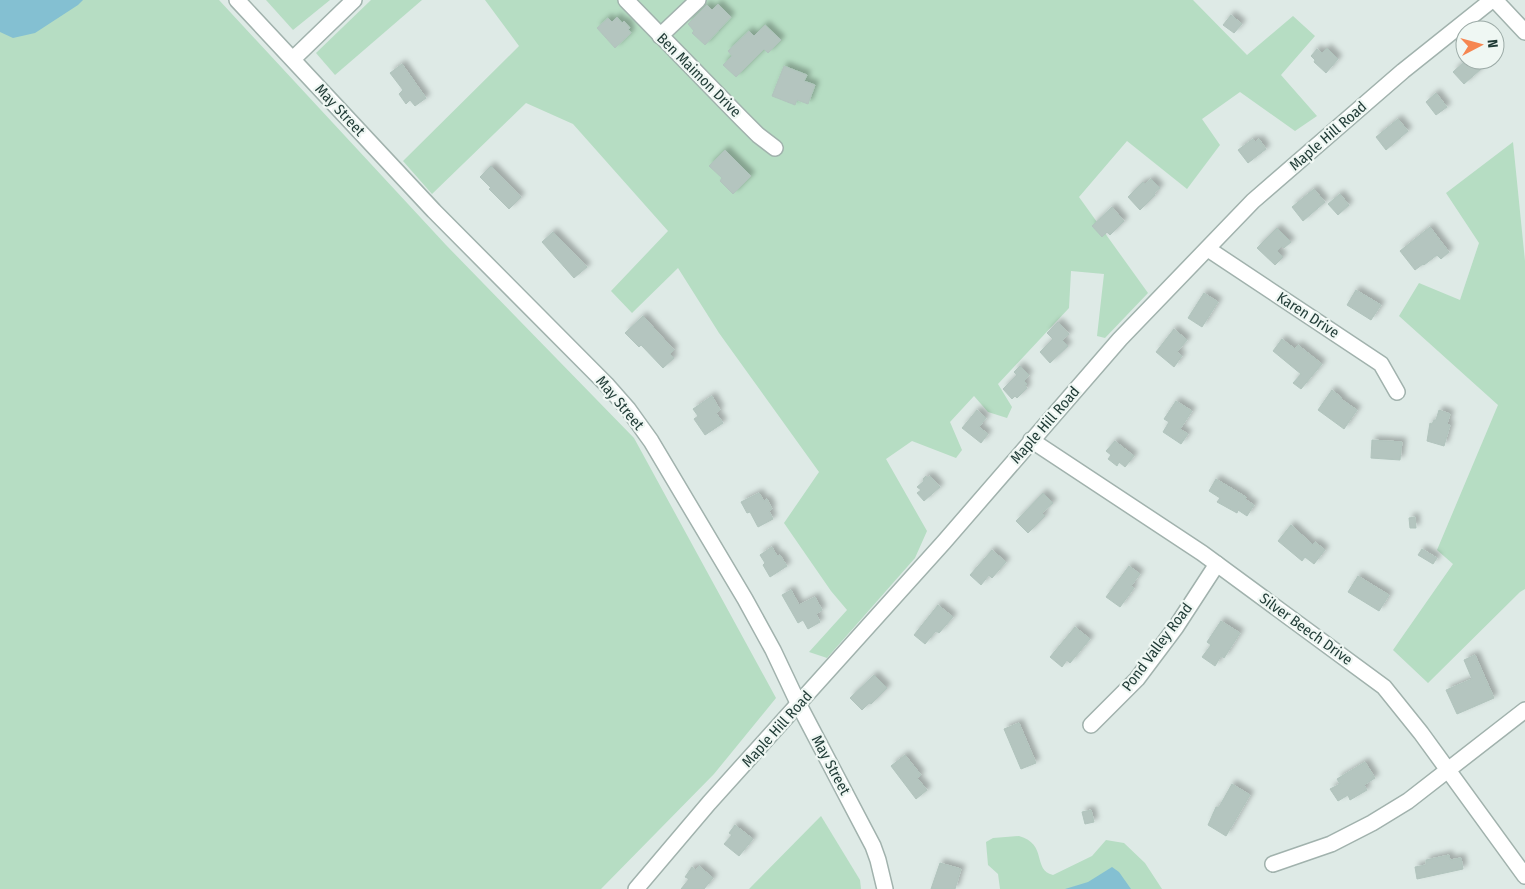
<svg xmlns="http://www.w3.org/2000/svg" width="1525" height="889" font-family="'Fira Sans Condensed',sans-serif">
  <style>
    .green { fill: #b6ddc3 }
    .water { fill: #84c0d2 }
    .building { fill: #b4c5bf; stroke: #b1c4bd; filter: url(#shadow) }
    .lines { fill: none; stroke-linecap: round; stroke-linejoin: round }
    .minor-casing { stroke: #a1b2ad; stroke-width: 18 }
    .minor { stroke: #fff; stroke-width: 15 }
    .labels { text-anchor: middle; stroke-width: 4.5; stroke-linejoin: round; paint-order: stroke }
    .street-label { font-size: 15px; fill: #1f3a35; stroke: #eff7f3 }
  </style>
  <defs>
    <filter id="shadow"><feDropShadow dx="4" dy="-4" stdDeviation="2.5" flood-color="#0004"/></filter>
  </defs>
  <rect width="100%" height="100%" fill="#deeae6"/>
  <!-- green -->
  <g class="green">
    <polygon points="0,0 219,0 446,245 634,438 776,698 714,774 601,889 0,889"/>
    <polygon points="266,0 330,0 293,30"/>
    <polygon points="371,0 422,0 335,75 316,53"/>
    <polygon points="485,0 1193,0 1247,55 1293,16 1315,36 1281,75 1317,116 1295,131 1240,92 1202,119 1220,145 1187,189 1127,141 1079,197 1148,293 1105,338 1097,336 1104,274 1071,271 1069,308 998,384 1012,407 1007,418 988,412 974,396 950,422 962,450 956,458 912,441 886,459 927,531 915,558 827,658 809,652 847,610 831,591 784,523 819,472 719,333 678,268 632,313 611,291 668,231 573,124 526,103 432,194 403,161 519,46"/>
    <polygon points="1513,142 1525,261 1525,589 1520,592 1428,683 1393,650 1453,564 1437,550 1498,405 1399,316 1419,283 1460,300 1479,243 1446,193"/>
    <polygon points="821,816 860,880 861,889 749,889"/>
    <path d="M1019,836C1048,844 1032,870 1053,875L1092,856L1106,840L1124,843L1145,863L1162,889H1000L998,874L988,865L986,842L993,838Z"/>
  </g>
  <!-- water -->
  <g class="water">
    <polygon points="0,0 83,0 78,5 35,33 13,38 0,32"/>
    <polygon points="1112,867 1119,872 1131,889 1065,889 1088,882"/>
  </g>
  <!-- building -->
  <g class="building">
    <polygon points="718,4 731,17 705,45 692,33 694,31 688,24 707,5 712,10"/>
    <polygon points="1231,15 1242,24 1234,33 1223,25"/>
    <polygon points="617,17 622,23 624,21 630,28 628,29 631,33 615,48 597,28 608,18 612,22"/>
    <polygon points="765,25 781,40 768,53 764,49 736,77 723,65 732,56 728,51 749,31 754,36"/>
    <polygon points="1327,48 1338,59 1326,73 1314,62 1315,60 1311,56 1317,49 1322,53"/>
    <polygon points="1466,60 1472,60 1481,69 1464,84 1453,72"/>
    <polygon points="402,64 426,98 415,106 410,100 406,104 399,94 403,90 390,73"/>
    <polygon points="784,66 807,75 804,81 815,85 808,104 797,100 795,105 772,96"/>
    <polygon points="1436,93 1447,107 1436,115 1426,102"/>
    <polygon points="1398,119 1408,131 1386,150 1376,137"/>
    <polygon points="1253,139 1255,142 1259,139 1266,149 1248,163 1238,150"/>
    <polygon points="725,150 751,176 733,194 720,181 722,178 709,166"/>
    <polygon points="491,166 521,197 509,209 489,189 491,188 480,177"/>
    <polygon points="1151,179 1160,188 1154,193 1155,195 1140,210 1128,197 1143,182 1145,184"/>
    <polygon points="1314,189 1325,202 1303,221 1292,207"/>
    <polygon points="1340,194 1349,205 1338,215 1328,204"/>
    <polygon points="1112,207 1124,221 1110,235 1107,232 1102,237 1092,226"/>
    <polygon points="1430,227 1449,252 1441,259 1437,255 1424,265 1423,264 1415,270 1400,251"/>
    <polygon points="1277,228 1291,242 1284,248 1282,246 1277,251 1283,257 1275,265 1257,248"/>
    <polygon points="553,232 587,267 574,278 542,242"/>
    <polygon points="1356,290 1381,305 1371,320 1347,305"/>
    <polygon points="1204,293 1218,302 1202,327 1188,318"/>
    <polygon points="643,316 674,350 670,354 674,358 663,368 641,345 639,347 625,333"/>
    <polygon points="1058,322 1069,334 1062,340 1068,346 1050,363 1040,352 1053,339 1047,333"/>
    <polygon points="1174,329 1187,340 1177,352 1182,356 1174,367 1156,352"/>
    <polygon points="1282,339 1295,349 1298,345 1322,364 1301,389 1293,383 1301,374 1273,351"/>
    <polygon points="1020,366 1029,375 1024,381 1027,384 1025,385 1027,388 1017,398 1015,396 1012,399 1003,389 1017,375 1014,372"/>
    <polygon points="1332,390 1342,398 1341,399 1357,410 1344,429 1318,410"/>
    <polygon points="712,396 720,410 716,413 723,423 705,435 694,419 698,416 693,409"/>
    <polygon points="1176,401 1192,411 1180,429 1188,434 1181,444 1163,432 1169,422 1164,419"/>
    <polygon points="977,410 986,418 979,427 988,434 981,443 962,428"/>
    <polygon points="1439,410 1450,414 1447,424 1450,425 1444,446 1427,441 1430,423 1432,424 1434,420 1436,420"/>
    <polygon points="1372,440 1402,442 1400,460 1371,458"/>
    <polygon points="1115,441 1134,456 1125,467 1119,462 1117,466 1108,459 1111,455 1106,451"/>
    <polygon points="926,476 927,478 930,476 940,487 924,501 917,493 921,490 917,487 924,481 923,479"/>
    <polygon points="1216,479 1246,497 1245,499 1254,505 1247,516 1238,510 1237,513 1217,502 1220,498 1209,491"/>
    <polygon points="759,493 764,501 767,499 772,509 769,511 773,519 758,527 750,512 747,513 741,502"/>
    <polygon points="1043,493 1053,503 1042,513 1045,516 1028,533 1016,521"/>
    <polygon points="1415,517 1416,528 1410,528 1409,518"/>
    <polygon points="1291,525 1313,545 1315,542 1325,550 1314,564 1305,557 1302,561 1278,541"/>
    <polygon points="772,547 777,556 780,555 787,566 770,577 763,565 765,563 760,555"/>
    <polygon points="1422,549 1437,558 1433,564 1418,555"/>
    <polygon points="992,550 1006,562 992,578 989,575 981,585 970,575"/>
    <polygon points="1129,566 1140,574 1131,586 1134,588 1120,607 1106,597"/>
    <polygon points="1358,576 1389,595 1379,611 1348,592"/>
    <polygon points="791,590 799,605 815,597 822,610 816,614 820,622 808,629 803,620 798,623 782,595"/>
    <polygon points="938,605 953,617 939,633 936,631 925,644 914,635"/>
    <polygon points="1221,621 1240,633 1224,658 1221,656 1215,666 1202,657 1211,645 1207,642"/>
    <polygon points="1075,627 1090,639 1070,663 1067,660 1062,667 1050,657"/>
    <polygon points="1475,655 1494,698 1457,714 1446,690 1472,679 1464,660"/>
    <polygon points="874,675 887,688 871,704 869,703 862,710 850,698"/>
    <polygon points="1019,723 1036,763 1021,769 1004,729"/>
    <polygon points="905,755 921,775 917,778 927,790 916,799 891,766"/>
    <polygon points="1365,762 1375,778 1364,785 1367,790 1350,800 1348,795 1338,801 1330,789 1340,784 1337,779"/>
    <polygon points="1232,784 1250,795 1226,836 1208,825 1216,807 1219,807"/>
    <polygon points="1091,810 1094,822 1085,824 1082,812"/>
    <polygon points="735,825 753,839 739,856 724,844 732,835 729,833"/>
    <polygon points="1449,855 1450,860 1461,858 1463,869 1417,879 1415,867 1426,865 1426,860"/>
    <polygon points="940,863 961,869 955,889 931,889"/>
    <polygon points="699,866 713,878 704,889 681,889 689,879 685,877 692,867 696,870"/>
  </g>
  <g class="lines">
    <defs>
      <g id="minor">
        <polyline points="237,0 434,211 606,384 628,409 651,441 745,599 773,650 799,705 873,846 878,860 885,889"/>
        <polyline points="626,0 742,119 758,135 775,148"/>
        <polyline points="1495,0 1525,32"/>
        <polyline points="660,36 698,0"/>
        <polyline points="293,59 354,0"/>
        <polyline points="1208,249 1381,364 1397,392"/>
        <polyline points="1031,440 1202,553 1384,687 1421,733 1525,876"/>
        <polyline points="1091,725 1137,679 1176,627 1217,564"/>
        <polyline points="1273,864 1331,844 1372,823 1408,801 1525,710"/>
        <polyline points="636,889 709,803 944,542 1120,339 1253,201 1403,71 1492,0"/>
      </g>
    </defs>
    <!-- minor casing -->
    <use href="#minor" class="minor-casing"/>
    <!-- minor -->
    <use href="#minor" class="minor"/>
  </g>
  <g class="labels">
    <!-- street labels -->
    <g class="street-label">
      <text transform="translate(699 75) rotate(45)" y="5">Ben Maimon Drive</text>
      <text transform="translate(340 110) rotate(47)" y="5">May Street</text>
      <text transform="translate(1328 136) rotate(-41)" y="5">Maple Hill Road</text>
      <text transform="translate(1308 315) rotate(33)" y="5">Karen Drive</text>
      <text transform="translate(620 403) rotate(50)" y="5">May Street</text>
      <text transform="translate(1045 425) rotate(-49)" y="5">Maple Hill Road</text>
      <text transform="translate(1306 629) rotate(36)" y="5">Silver Beech Drive</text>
      <text transform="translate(1157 647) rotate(-53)" y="5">Pond Valley Road</text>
      <text transform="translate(777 729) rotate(-48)" y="5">Maple Hill Road</text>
      <text transform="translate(831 765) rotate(62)" y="5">May Street</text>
    </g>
  </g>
  <!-- north arrow -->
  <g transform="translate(1480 45) rotate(84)"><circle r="24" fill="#eff7f3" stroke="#9caba7"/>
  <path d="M0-4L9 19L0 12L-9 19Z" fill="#f68651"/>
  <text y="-8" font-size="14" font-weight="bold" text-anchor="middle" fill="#1f3a35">N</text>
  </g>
</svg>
